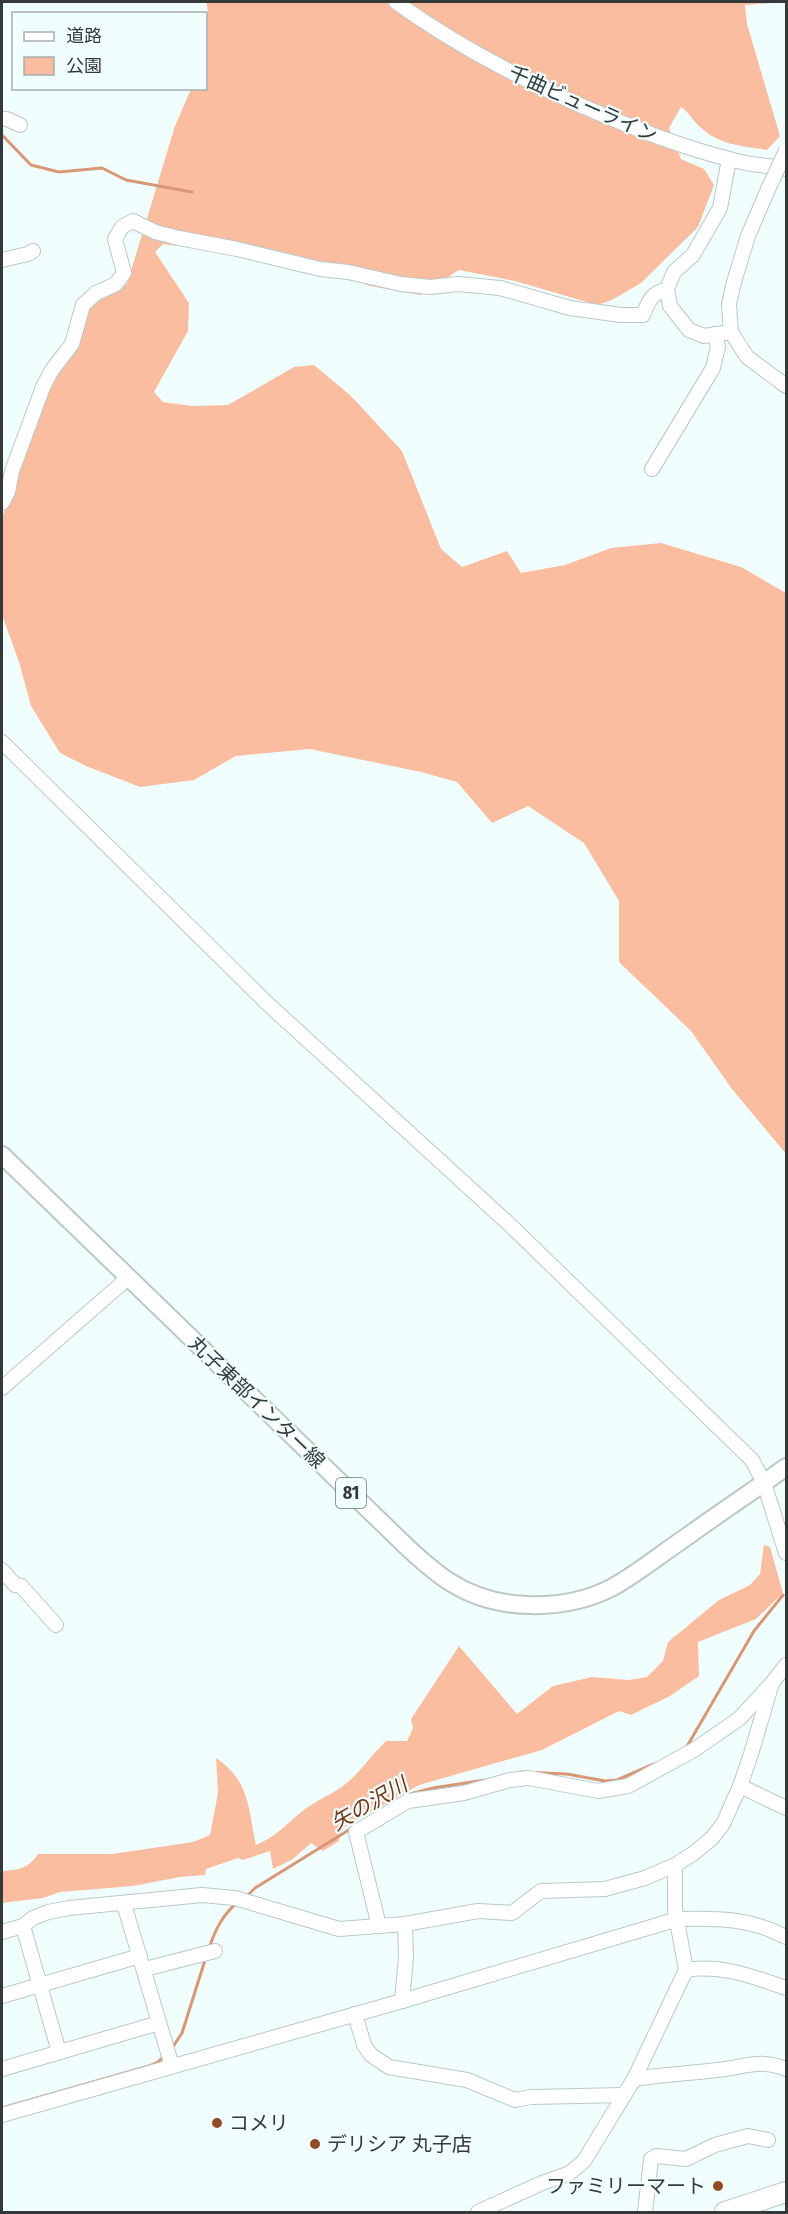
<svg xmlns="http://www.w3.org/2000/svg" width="788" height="2214" font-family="'Fira Sans Condensed','Noto Sans JP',sans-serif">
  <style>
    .green { fill: #fabd9f }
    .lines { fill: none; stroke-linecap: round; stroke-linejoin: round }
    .stream { stroke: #d89777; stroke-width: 3 }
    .minor-casing { stroke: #bbc8c8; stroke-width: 16 }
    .major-casing { stroke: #bbc8c8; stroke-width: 20 }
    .highway-casing { stroke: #bbc8c8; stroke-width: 22 }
    .minor { stroke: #fff; stroke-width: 14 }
    .major { stroke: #fff; stroke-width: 16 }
    .highway { stroke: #fff; stroke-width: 20 }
    .minor-bridge-casing { stroke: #bbc8c8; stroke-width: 16; stroke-linecap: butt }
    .minor-bridge { stroke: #fff; stroke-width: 14 }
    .poi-dot { fill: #924c25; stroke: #f0fefd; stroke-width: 2 }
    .labels { text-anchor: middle; stroke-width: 4.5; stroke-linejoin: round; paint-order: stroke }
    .shield { fill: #f0fefd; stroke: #6c7574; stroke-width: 1.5 }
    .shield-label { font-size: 18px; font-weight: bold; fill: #343a39 }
    .street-label { font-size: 20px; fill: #343a39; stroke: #f0fefd }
    .poi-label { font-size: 20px; fill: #343a39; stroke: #f0fefd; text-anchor: start }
    .water-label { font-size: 21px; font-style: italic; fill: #723614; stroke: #f0fefd }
  </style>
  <rect width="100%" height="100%" fill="#f0fefd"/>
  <!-- green -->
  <g class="green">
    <path d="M206,2H786L745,5L747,24L780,136L767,150C742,146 719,145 700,127C693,121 689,112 681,107L669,128L681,159L704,169L714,185L698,227L641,283L612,300L597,305L515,281L459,270L420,295L370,286L272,251L201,249L163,244L155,252L189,303L188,331L154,392L163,402L192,406L228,405L294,367L314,365L351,396L402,451L441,549L462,567L507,551L521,573L565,565L611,548L661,543L741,567L786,593V1154L732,1089L691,1031L619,962V901L584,843L528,806L492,823L457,782L421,772L310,749L236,756L194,780L140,787L86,766L60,753L31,706L19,662L2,615V517L13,491L39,406L82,308L127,284L175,126L191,89L206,88V31L208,11Z"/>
    <path d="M764,1545L770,1547L783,1593L756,1619L698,1642L699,1676L670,1696L631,1715L619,1711L542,1750L419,1785L341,1829L339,1841L323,1851L311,1843L293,1859L273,1869L270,1851L243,1860L238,1858L206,1869L205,1875L180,1877L133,1886L60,1892L43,1898L2,1903V1871C18,1870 28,1869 38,1854H112L193,1842L210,1835L218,1793L216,1758C250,1781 248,1808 256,1845C280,1835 288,1821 308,1807C318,1800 330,1795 340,1788C358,1776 370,1756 386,1741H407L413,1728L411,1719L459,1646L517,1714L553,1686L592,1677L629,1680L647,1677L663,1661L668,1642L719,1600L750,1585L760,1574Z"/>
  </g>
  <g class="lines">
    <!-- stream -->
    <g class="stream">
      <polyline points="2,135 31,165 59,172 102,168 126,180 192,192"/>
      <polyline points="686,1748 754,1631 783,1595"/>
      <polyline points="521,1772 567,1774 605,1781 617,1780 654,1764"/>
      <polyline points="406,1795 433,1788 485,1780"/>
      <polyline points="247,1896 255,1888 352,1828"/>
      <path d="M209,1948C215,1931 222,1915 237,1903"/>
      <polyline points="172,2048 182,2033 206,1957"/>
      <polyline points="2,2108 149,2066 158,2062 165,2055"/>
    </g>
    <defs>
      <g id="minor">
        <path d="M396,2C454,44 517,77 582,106C633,128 683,148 737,161C753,165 770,166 786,169"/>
        <polyline points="2,119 7,119 20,125"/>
        <polyline points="729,159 720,208 693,255 674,272 667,289 670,306 689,330 704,336 731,332"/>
        <polyline points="769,187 748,236 734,282 729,304 731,332 747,357 786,386"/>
        <polyline points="2,260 28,254 33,251"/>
        <polyline points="652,469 713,368 718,347 715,334"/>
        <path d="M2,503L8,492L12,471L43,387L52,370L72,344L83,305L96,293L116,284L124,273L115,239L122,227L133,221L155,232L179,238L237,249L320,269L348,272L401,284L430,287L458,284L500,288L570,308L621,315H643C649,300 651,294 667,289"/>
        <polyline points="2,742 269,1005 509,1224 752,1460 764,1483 786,1553"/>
        <polyline points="2,1388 128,1278"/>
        <polyline points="2,1570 15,1585 21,1586 56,1625"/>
        <polyline points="740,1786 786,1808"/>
        <polyline points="124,1904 172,2066"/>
        <polyline points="23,1926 59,2052"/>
        <polyline points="379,1926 356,1832 408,1801 464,1793 510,1780 529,1778 598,1791 628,1786 694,1750 740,1718 771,1684"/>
        <polyline points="2,1932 23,1926 33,1918 48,1912 69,1908 202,1895 235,1898 339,1929 405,1924 478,1911 512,1913 541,1891 605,1889 645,1878 675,1865 694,1853 712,1838 723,1824 740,1786 751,1754 772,1683 786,1665"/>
        <polyline points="145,1969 215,1951"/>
        <path d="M686,1970C721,1964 754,1977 786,1988"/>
        <polyline points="2,1996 140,1956"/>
        <polyline points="402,2001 406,1957 405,1924"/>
        <polyline points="355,2014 364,2045 371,2055 389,2067 467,2080 515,2100 531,2097 624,2095"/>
        <polyline points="2,2069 159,2023"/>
        <path d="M634,2079C662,2075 690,2073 718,2070C746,2067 758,2058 786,2069"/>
        <path d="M2,2115L402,2001L678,1919C718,1918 750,1918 786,1937"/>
        <polyline points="478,2212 542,2183 570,2173 584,2161 634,2079 686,1970 675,1910 675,1865"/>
        <polyline points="645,2212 651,2159 656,2156 686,2159 715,2145 748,2136 768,2140"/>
      </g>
      <path id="major" d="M2,1155L407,1547C420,1559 434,1572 450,1582C496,1612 565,1612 613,1587C638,1573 661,1554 685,1538C718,1514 753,1491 786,1467"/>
      <polyline id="highway" points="725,2212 786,2192"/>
    </defs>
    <!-- minor casing -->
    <use href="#minor" class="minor-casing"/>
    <!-- major casing -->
    <use href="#major" class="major-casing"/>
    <!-- highway casing -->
    <use href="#highway" class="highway-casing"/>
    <!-- minor -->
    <use href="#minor" class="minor"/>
    <!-- major -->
    <use href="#major" class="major"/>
    <!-- highway -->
    <use href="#highway" class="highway"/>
    <defs>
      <polyline id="minor-bridge" points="769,187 786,151"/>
    </defs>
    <!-- minor-bridge casing -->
    <use href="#minor-bridge" class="minor-bridge-casing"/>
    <!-- minor-bridge -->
    <use href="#minor-bridge" class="minor-bridge"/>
  </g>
  <!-- markers -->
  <g class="poi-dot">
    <circle cx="217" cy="2123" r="6"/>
    <circle cx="315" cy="2144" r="6"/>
    <circle cx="718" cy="2186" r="6"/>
  </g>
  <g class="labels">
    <!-- shield labels -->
    <rect class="shield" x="336" y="1478" width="30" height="30" rx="4.5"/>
    <g class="shield-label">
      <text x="351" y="1499">81</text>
    </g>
    <!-- street labels -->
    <g class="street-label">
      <text transform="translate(583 104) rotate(24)" y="7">千曲ビューライン</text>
      <text transform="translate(257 1402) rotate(44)" y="7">丸子東部インター線</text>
    </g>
    <!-- poi labels -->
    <g class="poi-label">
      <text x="229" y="2130">コメリ</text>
      <text x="327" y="2151">デリシア 丸子店</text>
      <text x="706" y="2193" text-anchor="end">ファミリーマート</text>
    </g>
    <!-- water labels -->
    <g class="water-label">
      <text transform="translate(369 1804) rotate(-30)" y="7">矢の沢川</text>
    </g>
  </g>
  <!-- border -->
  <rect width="788" height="2214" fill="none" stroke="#343a39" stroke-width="6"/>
  <!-- legend -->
  <rect x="12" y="12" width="195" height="78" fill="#f0fefd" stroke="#a5b0af" stroke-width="1.5"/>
  <rect x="24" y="32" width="30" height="9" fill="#ffffff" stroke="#a5b0af" stroke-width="1.5"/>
  <text x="66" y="42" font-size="18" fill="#343a39">道路</text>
  <rect x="24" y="57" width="30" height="18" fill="#fabd9f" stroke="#a5b0af" stroke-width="1.5"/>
  <text x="66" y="72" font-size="18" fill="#343a39">公園</text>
</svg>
